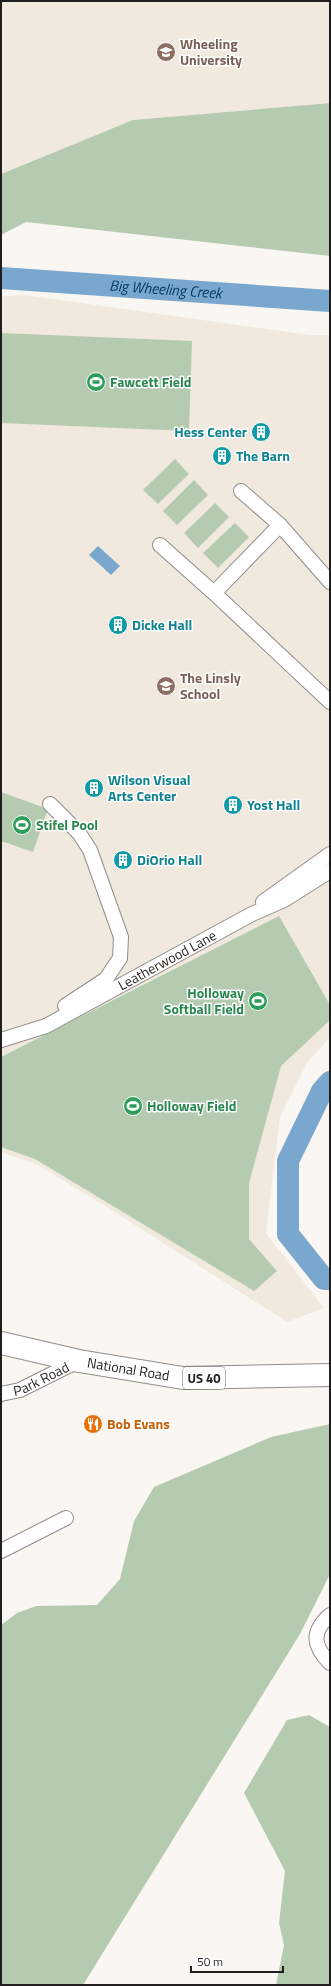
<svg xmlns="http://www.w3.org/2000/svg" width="331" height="1986" font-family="'Titillium Web',sans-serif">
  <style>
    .built { fill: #f1e9de }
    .green { fill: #b5cbb0 }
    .water { fill: #7aa7cd }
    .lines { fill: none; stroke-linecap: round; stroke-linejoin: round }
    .river { stroke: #7aa7cd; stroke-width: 22 }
    .minor-casing { stroke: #908d89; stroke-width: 16 }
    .primary-casing { stroke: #908d89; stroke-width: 24 }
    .minor { stroke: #fff; stroke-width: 14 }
    .primary { stroke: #fff; stroke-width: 22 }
    .labels { text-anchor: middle; stroke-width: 3; stroke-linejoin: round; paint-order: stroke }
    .shield { fill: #fff; stroke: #636261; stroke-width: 1 }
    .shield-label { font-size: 13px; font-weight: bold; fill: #201f1d }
    .education-label { font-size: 14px; font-weight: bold; fill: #785e54; stroke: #fff; text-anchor: start }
    .leisure-label { font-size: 14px; font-weight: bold; fill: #27864d; stroke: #fff; text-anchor: start }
    .culture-label { font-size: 14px; font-weight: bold; fill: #0d838f; stroke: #fff; text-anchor: start }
    .street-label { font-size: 14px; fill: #201f1d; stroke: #fff }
    .food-label { font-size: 14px; font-weight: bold; fill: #c56008; stroke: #fff; text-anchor: start }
    .water-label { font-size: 15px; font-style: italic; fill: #00385c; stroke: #fff }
  </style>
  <rect width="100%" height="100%" fill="#faf6f2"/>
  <!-- built -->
  <g class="built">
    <polygon points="1,1 330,1 330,103 133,120 1,174"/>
    <polygon points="25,295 310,335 330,335 330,1037 307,1063 280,1117 266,1233 324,1308 287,1322 110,1209 36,1164 1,1152 1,296"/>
  </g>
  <!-- green -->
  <g class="green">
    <polygon points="330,103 330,256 26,222 1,235 1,174 133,120"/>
    <polygon points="1,333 192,341 189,431 1,423"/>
    <polygon points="175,459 189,474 158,504 143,490"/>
    <polygon points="194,480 208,495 177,525 163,511"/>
    <polygon points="215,503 229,517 198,548 184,533"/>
    <polygon points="235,523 249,537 218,568 203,553"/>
    <polygon points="1,792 48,809 33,852 1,841"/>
    <polygon points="279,916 330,1005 330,1020 281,1066 249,1183 249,1239 277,1271 254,1291 35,1159 1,1147 1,1057"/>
    <polygon points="330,1424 330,1574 300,1634 83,1985 1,1985 1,1625 17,1613 36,1606 97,1605 120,1579 134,1521 154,1487 271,1437"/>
    <polygon points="309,1715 330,1727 330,1985 276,1985 284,1945 279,1923 285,1871 244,1793 287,1720"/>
  </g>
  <!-- water -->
  <polygon class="water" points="98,546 120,566 111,575 89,555"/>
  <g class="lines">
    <!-- river -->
    <g class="river">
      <path id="s1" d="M1,278L330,301"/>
      <polyline points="330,1082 322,1091 288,1161 288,1234 324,1279 330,1279"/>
    </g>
    <defs>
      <g id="minor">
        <polyline points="241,491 280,525 330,582"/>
        <polyline points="160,545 214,593 330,702"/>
        <polyline points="214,593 280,525"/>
        <polyline points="50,804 79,833 90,850 121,937 120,958 106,979 65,1006"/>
        <polyline points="263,902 330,854"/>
        <path id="s2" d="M1,1040L46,1026L252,914L284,900L330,871"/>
        <path id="s3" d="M1,1394L20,1390L78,1361"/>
        <polyline points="1,1551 66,1518"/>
        <path d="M330,1615C311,1632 313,1646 330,1663"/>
      </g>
      <g id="primary">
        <path id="s4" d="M1,1343L79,1361L183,1378L330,1375"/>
      </g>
    </defs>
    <!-- minor casing -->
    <use href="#minor" class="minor-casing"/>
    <!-- primary casing -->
    <use href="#primary" class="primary-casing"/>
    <!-- minor -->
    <use href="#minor" class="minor"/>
    <!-- primary -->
    <use href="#primary" class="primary"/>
  </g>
  <!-- icons -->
  <defs>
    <symbol id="university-disc" viewBox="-11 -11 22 22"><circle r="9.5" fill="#8d6e63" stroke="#fff"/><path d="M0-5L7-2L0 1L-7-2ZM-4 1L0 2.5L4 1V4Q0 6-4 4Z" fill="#fff"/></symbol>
    <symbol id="stadium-disc" viewBox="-11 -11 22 22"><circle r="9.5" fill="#2e9e5b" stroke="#fff"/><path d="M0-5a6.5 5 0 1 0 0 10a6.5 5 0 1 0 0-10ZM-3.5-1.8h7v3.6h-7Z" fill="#fff"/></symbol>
    <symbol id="building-disc" viewBox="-11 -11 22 22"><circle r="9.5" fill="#0f9aa8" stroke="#fff"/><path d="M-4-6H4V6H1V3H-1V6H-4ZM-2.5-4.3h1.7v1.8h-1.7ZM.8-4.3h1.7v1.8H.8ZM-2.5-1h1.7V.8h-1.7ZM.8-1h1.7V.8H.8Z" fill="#fff"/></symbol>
    <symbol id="school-disc" viewBox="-11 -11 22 22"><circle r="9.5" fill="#8d6e63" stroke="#fff"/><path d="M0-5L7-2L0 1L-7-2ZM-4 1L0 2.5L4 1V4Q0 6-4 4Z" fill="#fff"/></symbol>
    <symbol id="restaurant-disc" viewBox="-11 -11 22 22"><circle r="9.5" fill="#e8710a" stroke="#fff"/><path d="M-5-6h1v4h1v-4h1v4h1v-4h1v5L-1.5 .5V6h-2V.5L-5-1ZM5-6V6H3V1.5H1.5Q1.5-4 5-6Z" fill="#fff"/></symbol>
  </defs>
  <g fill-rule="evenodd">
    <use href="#university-disc" x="155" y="41" width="22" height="22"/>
    <use href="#stadium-disc" x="85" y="371" width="22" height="22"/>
    <use href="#building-disc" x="250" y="421" width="22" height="22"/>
    <use href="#building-disc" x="211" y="445" width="22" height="22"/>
    <use href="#building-disc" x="107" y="614" width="22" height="22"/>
    <use href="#school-disc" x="155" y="675" width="22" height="22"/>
    <use href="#building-disc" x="83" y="777" width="22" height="22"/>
    <use href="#building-disc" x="222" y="794" width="22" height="22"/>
    <use href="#stadium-disc" x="11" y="814" width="22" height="22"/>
    <use href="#building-disc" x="112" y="849" width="22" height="22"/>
    <use href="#stadium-disc" x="247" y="990" width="22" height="22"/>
    <use href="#stadium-disc" x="122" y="1095" width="22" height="22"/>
    <use href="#restaurant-disc" x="82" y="1413" width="22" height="22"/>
  </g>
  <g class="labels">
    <!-- shield labels -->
    <rect class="shield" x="183" y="1367" width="42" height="22" rx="3"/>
    <g class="shield-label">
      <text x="204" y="1383">US 40</text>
    </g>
    <!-- education labels -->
    <g class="education-label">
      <text x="180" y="49">Wheeling<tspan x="180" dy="16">University</tspan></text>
      <text x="180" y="683">The Linsly<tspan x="180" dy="16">School</tspan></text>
    </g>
    <!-- leisure labels -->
    <g class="leisure-label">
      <text x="110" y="387">Fawcett Field</text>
      <text x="36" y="830">Stifel Pool</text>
      <text x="244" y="998" text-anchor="end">Holloway<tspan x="244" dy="16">Softball Field</tspan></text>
      <text x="147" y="1111">Holloway Field</text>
    </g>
    <!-- culture labels -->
    <g class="culture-label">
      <text x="247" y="437" text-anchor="end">Hess Center</text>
      <text x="236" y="461">The Barn</text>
      <text x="132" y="630">Dicke Hall</text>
      <text x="108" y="785">Wilson Visual<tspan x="108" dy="16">Arts Center</tspan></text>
      <text x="247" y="810">Yost Hall</text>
      <text x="137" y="865">DiOrio Hall</text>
    </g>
    <!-- street labels -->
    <g class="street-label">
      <text dy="5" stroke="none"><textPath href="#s2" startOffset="185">Leatherwood Lane</textPath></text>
      <text dy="5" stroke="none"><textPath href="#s4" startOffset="130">National Road</textPath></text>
      <text dy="5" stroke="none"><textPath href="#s3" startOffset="43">Park Road</textPath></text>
    </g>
    <!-- food labels -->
    <g class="food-label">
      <text x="107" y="1429">Bob Evans</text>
    </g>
    <!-- water labels -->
    <g class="water-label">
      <text dy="5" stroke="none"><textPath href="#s1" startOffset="165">Big Wheeling Creek</textPath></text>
    </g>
  </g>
  <!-- border -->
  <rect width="331" height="1986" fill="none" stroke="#201f1d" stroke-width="4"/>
  <!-- scale -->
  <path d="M191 1966v6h92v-6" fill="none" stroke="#201f1d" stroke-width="2"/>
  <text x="197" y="1966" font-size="12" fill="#201f1d" stroke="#ffffff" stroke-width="3" paint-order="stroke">50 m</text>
</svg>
